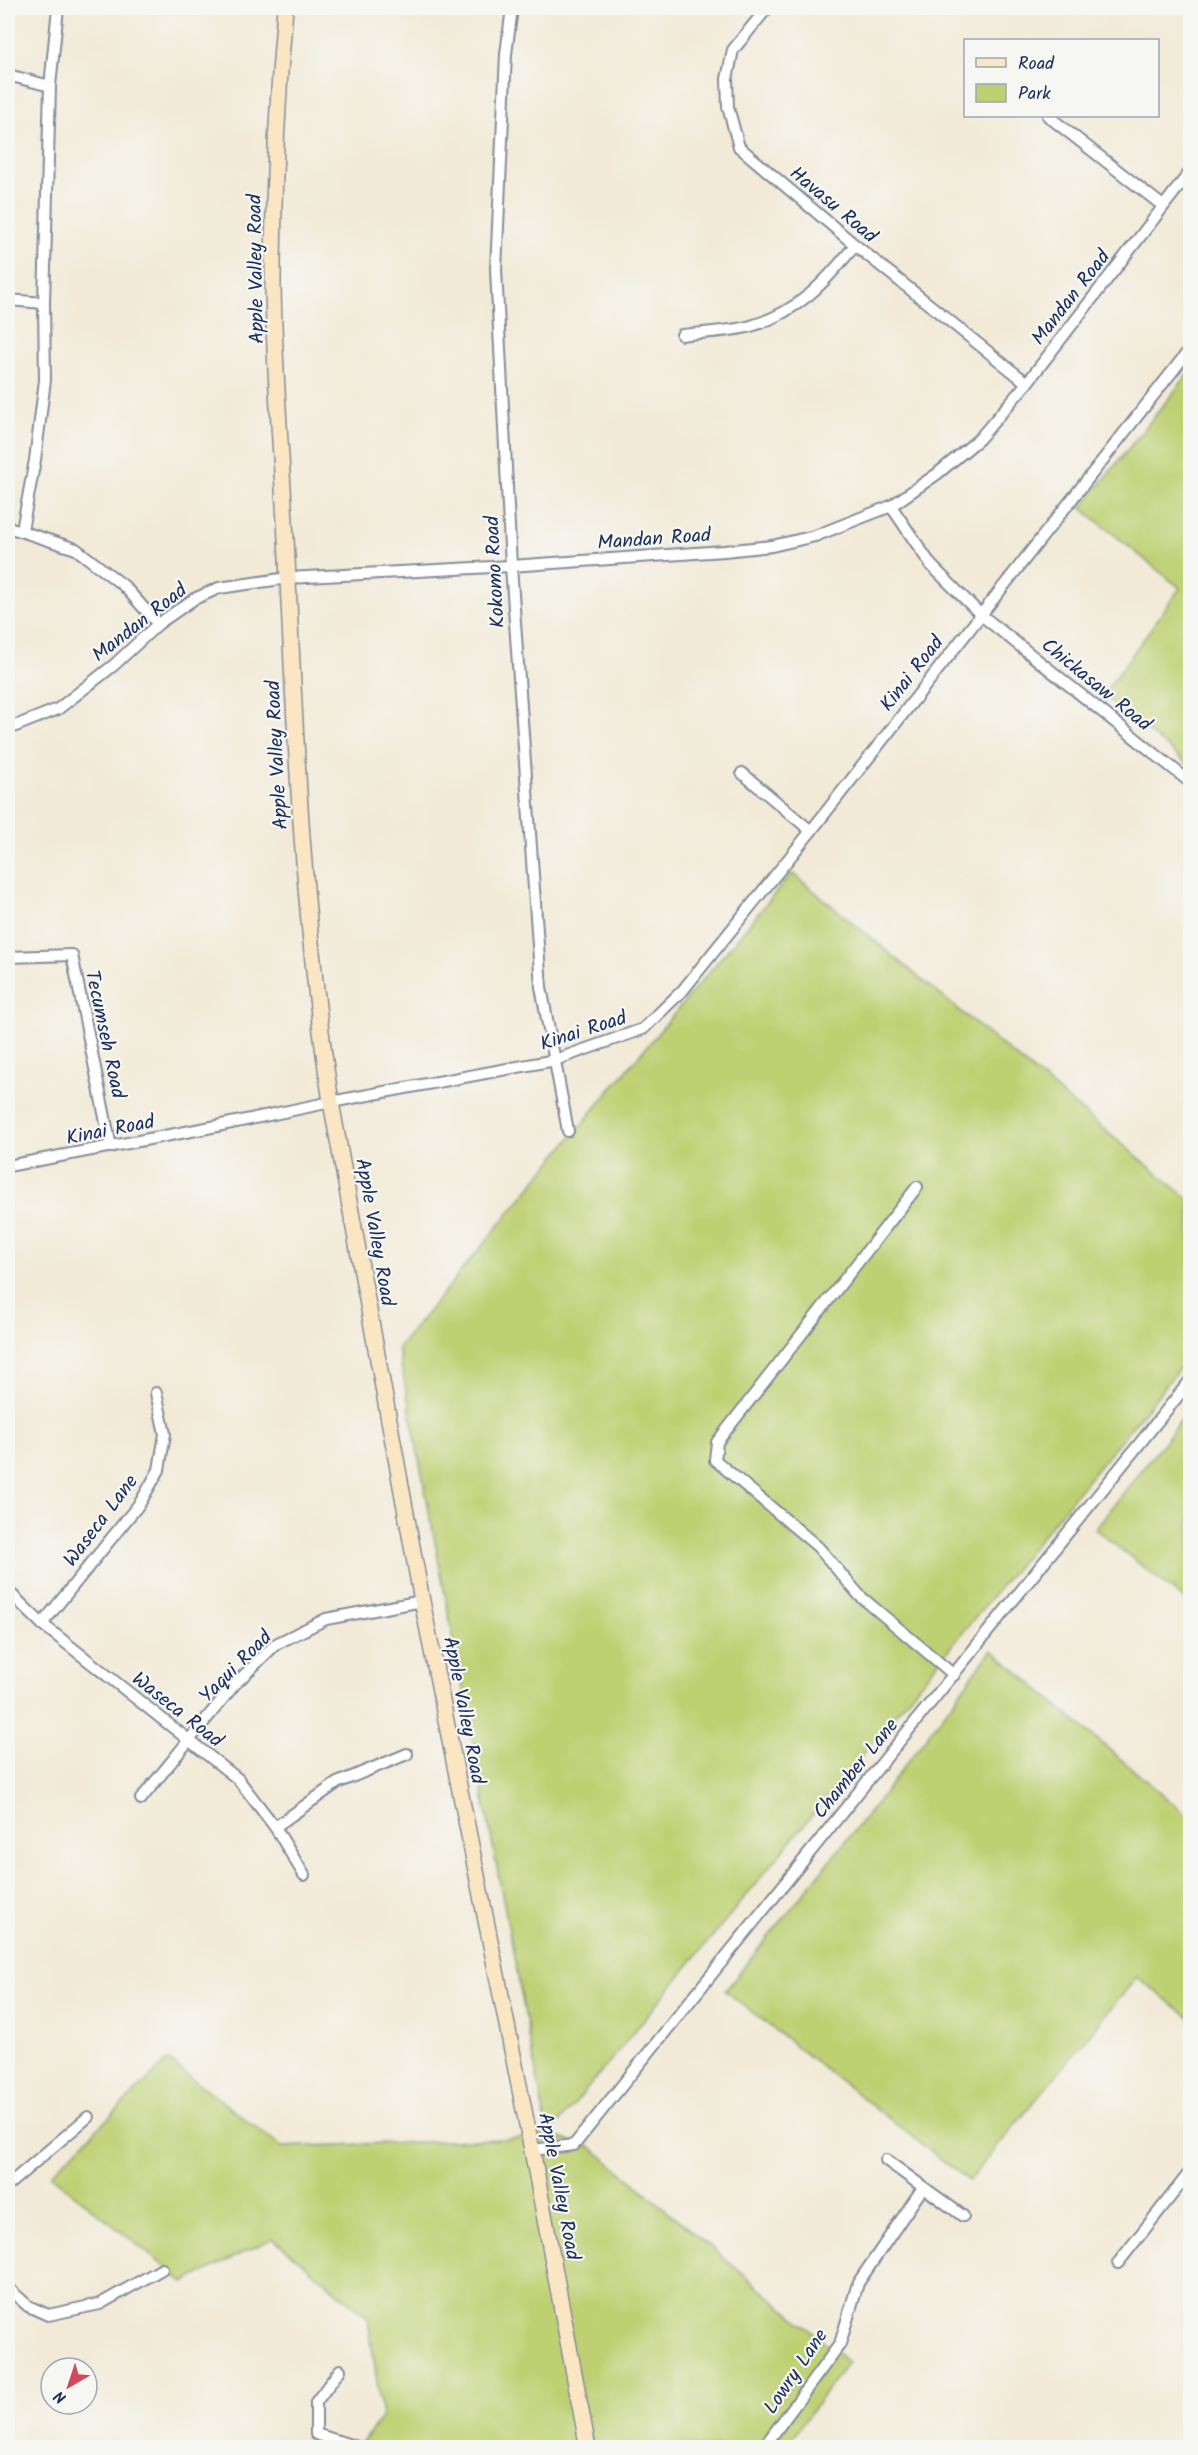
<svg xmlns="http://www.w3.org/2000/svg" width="1198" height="2455" font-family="Kalam,sans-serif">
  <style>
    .green { fill: #bfd073; stroke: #6d8068; stroke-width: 1.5 }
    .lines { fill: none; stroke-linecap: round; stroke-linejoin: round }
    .minor-casing { stroke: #868c9a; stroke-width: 14 }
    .secondary-casing { stroke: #868c9a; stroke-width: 18 }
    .minor { stroke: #fff; stroke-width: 10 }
    .secondary { stroke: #fbe6c4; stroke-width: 15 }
    .labels { text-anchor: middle; stroke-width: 4.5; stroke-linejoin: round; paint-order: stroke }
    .street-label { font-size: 20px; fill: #1b2f5e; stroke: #f6f6f2 }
  </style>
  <rect width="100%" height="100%" fill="#f6f6f2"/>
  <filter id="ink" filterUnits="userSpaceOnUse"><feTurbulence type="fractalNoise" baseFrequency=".0167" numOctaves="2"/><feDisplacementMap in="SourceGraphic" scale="12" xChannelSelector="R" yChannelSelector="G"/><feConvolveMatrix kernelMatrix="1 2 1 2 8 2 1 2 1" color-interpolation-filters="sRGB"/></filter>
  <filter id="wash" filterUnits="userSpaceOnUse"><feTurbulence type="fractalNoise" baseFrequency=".008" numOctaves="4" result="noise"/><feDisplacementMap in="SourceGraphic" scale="24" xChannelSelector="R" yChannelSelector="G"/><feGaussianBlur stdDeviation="1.35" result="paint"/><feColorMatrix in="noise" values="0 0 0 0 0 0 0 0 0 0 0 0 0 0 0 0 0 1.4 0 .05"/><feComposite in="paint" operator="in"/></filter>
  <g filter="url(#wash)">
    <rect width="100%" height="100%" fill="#f2ead7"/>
    <!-- green -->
    <g class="green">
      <polygon points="1190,372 1190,766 1103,695 1180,588 1081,508"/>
      <polygon points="792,873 1190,1200 1190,1356 549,2135 591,2147 848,2362 785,2447 359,2447 382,2417 368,2318 273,2238 184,2282 50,2175 168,2060 281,2147 504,2139 548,2135 398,1348 606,1095"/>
      <polygon points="1190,1409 1190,1604 1095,1529"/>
      <polygon points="992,1650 1190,1818 1190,2018 1137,1977 969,2181 725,1991 878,1801"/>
    </g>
  </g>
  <g filter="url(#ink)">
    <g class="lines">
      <defs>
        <g id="minor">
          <polyline points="512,8 506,54 496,269 511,566 541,987 568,1131"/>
          <polyline points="767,8 733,50 727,79 728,107 739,147 855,245 1027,383"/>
          <polyline points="8,75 50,86"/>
          <polyline points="1048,116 1163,206"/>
          <polyline points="8,300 44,303"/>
          <path d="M682,335C704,332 730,332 751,326C798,312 825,283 855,245"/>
          <polyline points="891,506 931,565 980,614 1190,782"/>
          <polyline points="8,527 76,549 124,586 158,624"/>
          <polyline points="22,530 35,460 45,380 44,303 50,86 58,8"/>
          <polyline points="8,729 58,709 114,665 158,624 194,599 219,588 288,578 511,566 724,551 772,546 815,536 891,506 937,474 979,439 1027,383 1190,172"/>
          <polyline points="742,773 811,831"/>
          <polyline points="8,957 72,955 111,1147"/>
          <polyline points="8,1166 217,1126 331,1102 555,1060 643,1029 683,990 811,831 1190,349"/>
          <polyline points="917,1187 717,1442 715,1460 818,1547 860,1596 954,1675"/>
          <polyline points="8,1591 42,1624 238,1779 275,1827 304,1875"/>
          <polyline points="42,1624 140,1503 159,1470 165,1434 156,1393"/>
          <polyline points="141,1799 234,1685 276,1644 326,1619 422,1601"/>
          <polyline points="275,1827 337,1783 407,1754"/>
          <polyline points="532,2150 574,2145 1190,1381"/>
          <polyline points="886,2160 963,2216"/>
          <polyline points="8,2185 88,2117"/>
          <polyline points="1118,2263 1190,2172"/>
          <polyline points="8,2288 28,2306 48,2315 100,2304 162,2269"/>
          <polyline points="340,2370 316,2402 316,2434 360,2448"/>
          <polyline points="763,2448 840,2344 858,2283 922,2189"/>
        </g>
        <path id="secondary" d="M285,8C277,99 273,191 273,283C274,382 284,481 288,580C296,755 304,929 331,1102L422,1601L532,2150L588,2448"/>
      </defs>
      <!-- minor casing -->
      <use href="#minor" class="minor-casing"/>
      <!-- secondary casing -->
      <use href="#secondary" class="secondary-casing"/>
      <!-- minor -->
      <use href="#minor" class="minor"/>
      <!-- secondary -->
      <use href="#secondary" class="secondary"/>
    </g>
  </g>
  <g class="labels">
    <!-- street labels -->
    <g class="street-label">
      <text transform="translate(834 204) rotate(40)" y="7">Havasu Road</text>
      <text transform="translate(255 269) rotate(-91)" y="7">Apple Valley Road</text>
      <text transform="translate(1070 297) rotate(-52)" y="7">Mandan Road</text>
      <text transform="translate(654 538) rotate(-4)" y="7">Mandan Road</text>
      <text transform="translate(494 572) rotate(-93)" y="7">Kokomo Road</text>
      <text transform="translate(139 622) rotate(-38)" y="7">Mandan Road</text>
      <text transform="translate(911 673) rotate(-52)" y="7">Kinai Road</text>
      <text transform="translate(1097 684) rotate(39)" y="7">Chickasaw Road</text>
      <text transform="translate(276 755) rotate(-93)" y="7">Apple Valley Road</text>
      <text transform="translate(583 1030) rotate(-18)" y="7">Kinai Road</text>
      <text transform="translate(106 1034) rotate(78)" y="7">Tecumseh Road</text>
      <text transform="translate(110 1129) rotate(-11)" y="7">Kinai Road</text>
      <text transform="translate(376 1232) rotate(80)" y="7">Apple Valley Road</text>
      <text transform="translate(100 1520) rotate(-53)" y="7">Waseca Lane</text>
      <text transform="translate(235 1666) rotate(-45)" y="7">Yaqui Road</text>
      <text transform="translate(178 1709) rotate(38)" y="7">Waseca Road</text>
      <text transform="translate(465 1710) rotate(79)" y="7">Apple Valley Road</text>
      <text transform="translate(855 1768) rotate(-51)" y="7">Chamber Lane</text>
      <text transform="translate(560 2186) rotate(79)" y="7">Apple Valley Road</text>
      <text transform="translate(795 2371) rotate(-56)" y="7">Lowry Lane</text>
    </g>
  </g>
  <!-- margin -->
  <rect width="1198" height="2455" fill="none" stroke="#f6f6f2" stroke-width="30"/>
  <!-- legend -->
  <rect x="964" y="39" width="195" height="78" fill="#f6f6f2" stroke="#9ea6b7" stroke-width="1.5"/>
  <rect x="976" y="58" width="30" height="9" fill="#fbe6c4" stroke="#9ea6b7" stroke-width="1.5"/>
  <text x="1018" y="69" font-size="18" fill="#1b2f5e">Road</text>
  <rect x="976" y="84" width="30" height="18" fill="#bfd073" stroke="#9ea6b7" stroke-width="1.5"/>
  <text x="1018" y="99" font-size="18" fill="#1b2f5e">Park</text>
  <!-- north arrow -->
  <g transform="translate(69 2386) rotate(219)"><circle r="28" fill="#f6f6f2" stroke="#9ea6b7" stroke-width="1.5"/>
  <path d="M0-4.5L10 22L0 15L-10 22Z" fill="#d1495b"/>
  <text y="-9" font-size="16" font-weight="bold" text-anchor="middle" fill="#1b2f5e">N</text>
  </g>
</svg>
